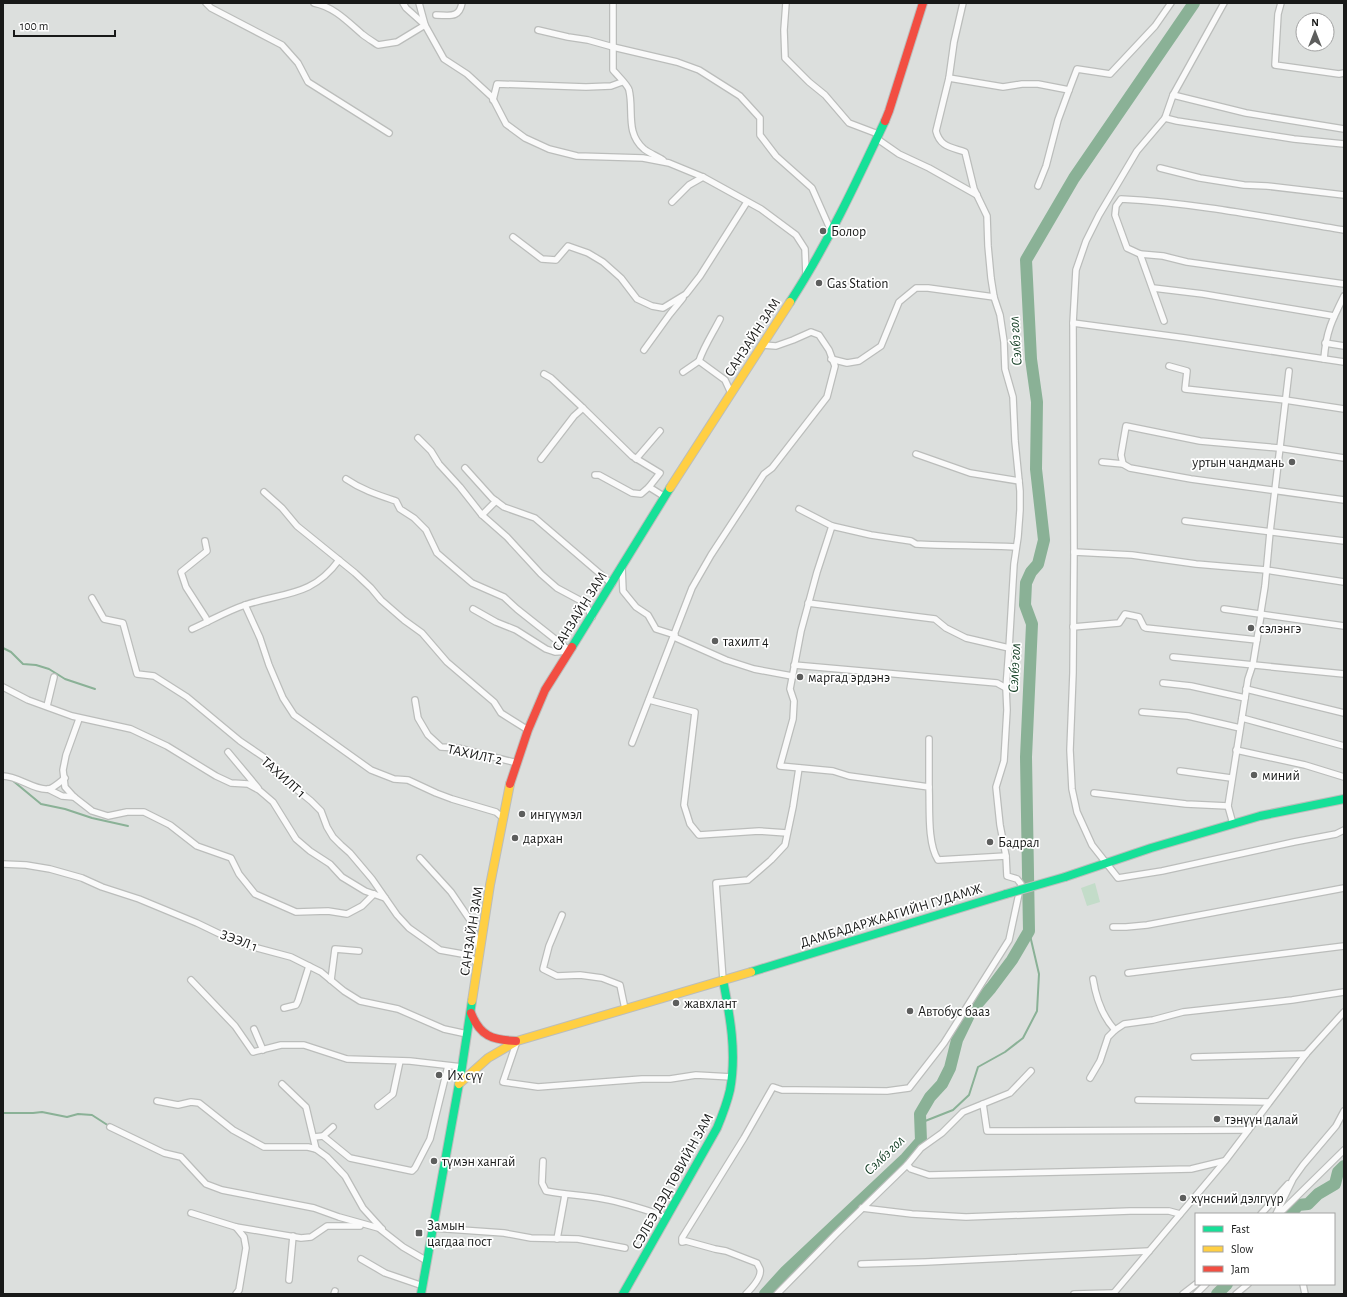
<svg xmlns="http://www.w3.org/2000/svg" width="1347" height="1297" font-family="'Alegreya Sans',sans-serif">
  <style>
    .green { fill: #c3dcc9 }
    .lines { fill: none; stroke-linecap: round; stroke-linejoin: round }
    .stream { stroke: #8ab196; stroke-width: 2 }
    .river { stroke: #8ab196; stroke-width: 12 }
    .street-casing { stroke: #bbbdbb; stroke-width: 8 }
    .fast-casing { stroke: #bbbdbb; stroke-width: 10 }
    .slow-casing { stroke: #bbbdbb; stroke-width: 10 }
    .jam-casing { stroke: #bbbdbb; stroke-width: 10 }
    .street { stroke: #fafafa; stroke-width: 5.5 }
    .fast { stroke: #16e098; stroke-width: 8 }
    .slow { stroke: #ffcf43; stroke-width: 8 }
    .jam { stroke: #f24e42; stroke-width: 8 }
    .fast-bridge-casing { stroke: #bbbdbb; stroke-width: 10; stroke-linecap: butt }
    .fast-bridge { stroke: #16e098; stroke-width: 8 }
    .poi-dot { fill: #5d5e5d; stroke: #fff; stroke-width: 1.5 }
    .labels { text-anchor: middle; stroke-width: 3.5; stroke-linejoin: round; paint-order: stroke }
    .poi-label { font-size: 14px; fill: #181918; stroke: #fff; text-anchor: start }
    .street-label { font-size: 14px; fill: #181918; stroke: #fff }
    .water-label { font-size: 15px; font-style: italic; fill: #0f3a20; stroke: #fff }
  </style>
  <rect width="100%" height="100%" fill="#dcdfdd"/>
  <!-- green -->
  <polygon class="green" points="1095,883 1100,902 1087,906 1081,888"/>
  <g class="lines">
    <!-- stream -->
    <g class="stream">
      <polyline points="3,648 11,652 23,664 36,665 49,669 65,679 95,689"/>
      <polyline points="12,780 41,804 65,809 92,818 128,826"/>
      <polyline points="3,1113 33,1113 42,1112 67,1117 78,1114 92,1115 109,1126"/>
      <polyline points="920,1123 953,1110 969,1095 978,1067 1005,1052 1023,1038 1037,1011 1039,974 1029,931"/>
    </g>
    <!-- river -->
    <g class="river">
      <polyline points="1291,1214 1298,1205 1308,1204 1318,1194 1335,1184 1338,1172 1344,1166"/>
      <polyline points="765,1294 786,1271 906,1158 921,1141 920,1114 930,1097 942,1084 950,1068 957,1040 971,1011 991,988 1012,960 1029,931 1026,757 1032,624 1025,605 1026,583 1031,572 1038,564 1044,540 1036,469 1037,402 1031,359 1026,260 1074,178 1194,3"/>
      <polyline points="1217,1294 1227,1284"/>
    </g>
    <defs>
      <g id="street">
        <polyline points="206,3 211,8 282,45 298,63 308,82 389,133"/>
        <path d="M314,3C334,7 347,21 362,34C367,38 372,41 378,45L397,42L425,25L419,3"/>
        <polyline points="403,3 406,8 425,25 444,59 467,74 492,97 506,124 525,138 549,149 577,156 643,158 669,163 703,177 761,209 796,235 805,249 806,275"/>
        <path d="M613,3V70C617,75 628,85 629,90C634,110 625,133 644,149C649,153 657,156 663,160"/>
        <polyline points="786,3 784,30 785,58 809,82 825,95 849,123 878,134"/>
        <path d="M963,3L954,42L949,78L936,131C940,147 951,147 965,152L974,189L987,216L988,246L991,278L994,297L1000,315L1004,342L1005,369L1013,397L1015,441L1020,491V510L1018,537L1014,564L1009,648"/>
        <polyline points="1281,3 1278,14 1275,65 1339,74 1344,73"/>
        <path d="M436,15C449,15 459,19 462,3"/>
        <polyline points="538,30 568,37 588,40 613,47 677,62 699,70 740,96 760,118 760,135 776,156 812,188 831,231"/>
        <polyline points="949,78 1003,87 1022,84 1038,84 1069,90 1058,120 1046,166 1038,186"/>
        <polyline points="1069,90 1077,69 1110,74 1155,26 1171,3"/>
        <polyline points="1173,95 1246,113 1344,129"/>
        <polyline points="493,100 497,84 586,87 611,86 622,82"/>
        <polyline points="1165,118 1177,121 1294,139 1344,144"/>
        <polyline points="876,138 899,154 929,168 977,195"/>
        <polyline points="1160,168 1200,178 1244,185 1267,186 1344,195"/>
        <polyline points="672,202 689,185 703,177"/>
        <polyline points="513,237 542,259 556,260 568,246 588,253 603,262 621,278 637,299 652,306 663,308 686,294 700,276 747,202"/>
        <polyline points="1140,254 1163,256 1187,262 1344,284"/>
        <polyline points="1153,288 1203,294 1334,316"/>
        <path d="M720,319C713,333 704,346 699,361L725,380L731,393"/>
        <path d="M1164,321L1140,254L1127,248L1115,215L1116,206L1121,199C1196,203 1270,218 1344,230"/>
        <path d="M1073,323L1185,338L1324,359C1326,332 1332,320 1344,296"/>
        <polyline points="1325,343 1344,346"/>
        <polyline points="644,350 670,314 683,298"/>
        <polyline points="831,359 847,363 859,361 881,346 899,302 916,288 928,288 994,297"/>
        <polyline points="1324,359 1344,362"/>
        <polyline points="1169,366 1187,371 1185,389 1285,400 1344,409"/>
        <polyline points="683,372 699,361"/>
        <polyline points="544,374 551,378 583,408"/>
        <polyline points="418,438 431,451 439,464 460,487 482,515 507,537 541,574 557,588 585,603 592,617"/>
        <polyline points="916,454 970,473 1019,481"/>
        <polyline points="541,459 574,416 583,408 632,456 660,473 649,487 665,497"/>
        <polyline points="636,459 660,431"/>
        <polyline points="1102,462 1123,464 1130,468 1191,479 1344,500"/>
        <polyline points="1123,464 1121,455 1126,426 1200,441 1279,448 1344,458"/>
        <polyline points="465,468 492,498 504,507 535,518 612,584"/>
        <polyline points="595,475 599,475 632,493 641,494 649,487"/>
        <path d="M346,479C362,490 378,495 396,501L400,509L414,518L426,530L437,553L452,566L472,583L504,597L517,609L570,651L555,652L546,649L516,630L496,622L473,609"/>
        <polyline points="264,492 282,508 297,526 355,573 371,588 381,600 404,620 422,633 447,662 494,702 501,713 528,730"/>
        <polyline points="799,509 832,526"/>
        <polyline points="482,515 496,501"/>
        <polyline points="1185,521 1344,541"/>
        <polyline points="205,541 207,551 181,572 186,587 206,618 207,622"/>
        <polyline points="1074,552 1073,323 1076,270 1086,241 1099,215 1137,151 1165,118 1173,95 1224,3"/>
        <polyline points="622,567 623,591 636,607 648,615 656,629 675,635"/>
        <polyline points="1344,582 1266,570 1196,564 1132,555 1074,552 1073,673 1070,750 1072,789 1077,812 1092,845 1118,878 1162,871 1294,842 1336,834 1344,830"/>
        <polyline points="92,598 104,619 123,623 137,674 154,676 187,697 240,741 265,758 270,767 279,775 311,801 321,811 327,827 333,837 341,845 350,853 372,879 397,915 409,928 440,950 468,955 478,964"/>
        <polyline points="245,605 260,638 269,665 283,698 294,715 371,770 394,779 408,780 436,793 452,799 496,812 503,818"/>
        <polyline points="1224,609 1344,626"/>
        <polyline points="1073,627 1119,623 1125,614 1139,617 1144,627 1146,628 1257,640"/>
        <path d="M192,629C210,621 227,611 245,605C284,592 312,597 339,560"/>
        <polyline points="674,637 726,660 754,669 792,676"/>
        <polyline points="1173,657 1344,674"/>
        <polyline points="794,665 997,683 1006,688"/>
        <polyline points="1163,683 1191,686 1245,698"/>
        <polyline points="3,687 28,700 72,716 131,729 167,746 216,776 231,783 248,784 259,790 273,802 296,839 310,851 330,864 342,877 365,891 385,898"/>
        <polyline points="1246,689 1344,713"/>
        <polyline points="415,700 418,718 428,735 441,747 458,748 517,763"/>
        <polyline points="649,700 695,712 684,805 690,824 699,835 759,831 787,833"/>
        <polyline points="47,706 54,677"/>
        <polyline points="1142,712 1188,716 1240,728"/>
        <polyline points="1242,718 1344,746"/>
        <polyline points="79,719 66,755 63,770 65,787 74,797 92,811 108,816 127,812 144,812 170,825 197,846 231,858 239,874 255,894 296,912 328,911 347,914 362,906 374,894"/>
        <polyline points="632,743 692,588 711,555 764,474 772,468 827,397 835,366 829,350 819,335 811,332 793,340 776,346 762,345"/>
        <polyline points="1236,750 1305,765 1344,777"/>
        <polyline points="228,752 258,788"/>
        <polyline points="1180,771 1231,778"/>
        <path d="M3,776C18,776 35,791 49,789C55,787 60,782 65,778"/>
        <polyline points="929,787 929,739"/>
        <polyline points="48,789 62,796 74,797"/>
        <polyline points="1094,793 1186,804 1228,806"/>
        <polyline points="1233,824 1228,806 1248,679 1253,664 1261,615 1261,611 1265,586 1270,532 1289,371"/>
        <path d="M1006,856L938,860C927,843 930,807 929,787L849,776L833,771L780,766L793,719L794,701L790,689L801,631L817,572L832,526L871,535L911,541L916,544C950,546 983,545 1016,547"/>
        <polyline points="420,858 451,892 470,920 479,948"/>
        <polyline points="3,864 26,865 50,869 82,878 102,887 139,899 197,923 224,936 250,946 291,957 321,972 344,991 360,1001 398,1009 444,1029 467,1034"/>
        <polyline points="562,915 549,946 543,969 557,976 580,975 602,978 620,985 625,1009"/>
        <polyline points="1113,927 1126,927 1147,925 1344,888"/>
        <polyline points="1128,973 1344,946"/>
        <path d="M1093,979C1096,998 1102,1016 1115,1030"/>
        <polyline points="191,980 235,1026 253,1052 281,1045 304,1045 347,1059 410,1061 462,1067"/>
        <polyline points="331,980 335,949 359,951"/>
        <polyline points="723,980 716,883 748,880 771,860 785,845 793,807 799,768"/>
        <polyline points="284,1008 296,1005 298,1001 309,966"/>
        <polyline points="254,1029 263,1050"/>
        <polyline points="517,1041 503,1082 538,1087 642,1079 670,1079 696,1075 732,1077"/>
        <polyline points="1194,1057 1306,1054"/>
        <polyline points="1090,1078 1100,1061 1108,1037 1115,1030 1124,1024 1153,1020 1183,1012 1292,1000 1344,992"/>
        <polyline points="282,1084 306,1107 316,1149"/>
        <polyline points="1138,1100 1269,1102"/>
        <polyline points="157,1101 178,1105 191,1102 199,1103 233,1130 264,1147 308,1147 316,1149 327,1157 345,1176 363,1208 382,1229"/>
        <polyline points="983,1104 987,1131 989,1131 1248,1130"/>
        <polyline points="378,1106 393,1094 400,1061"/>
        <polyline points="110,1127 164,1153 181,1157 206,1184 222,1190 314,1208 339,1217 382,1229"/>
        <polyline points="323,1136 350,1158 412,1171 415,1168 430,1139 448,1066"/>
        <polyline points="314,1137 323,1136 333,1127"/>
        <path d="M543,1161L542,1183L546,1191C565,1195 585,1195 604,1199C626,1203 646,1210 667,1217"/>
        <polyline points="907,1165 911,1169 929,1175 1191,1169 1224,1161"/>
        <polyline points="862,1208 912,1214 966,1217 1130,1211 1169,1211 1180,1214"/>
        <polyline points="191,1213 236,1227 301,1238 311,1237 327,1226 360,1226"/>
        <polyline points="1261,1214 1288,1184"/>
        <polyline points="1276,1214 1293,1179 1303,1165 1336,1126 1344,1111"/>
        <polyline points="1279,1214 1344,1150"/>
        <polyline points="433,1228 504,1233 531,1238 578,1239 625,1248"/>
        <polyline points="380,1229 403,1247 427,1261"/>
        <polyline points="557,1239 565,1195"/>
        <polyline points="361,1259 385,1273 423,1286"/>
        <polyline points="861,1264 926,1262 1149,1251"/>
        <polyline points="289,1280 293,1236"/>
        <polyline points="1303,1284 1305,1294"/>
        <polyline points="236,1294 239,1290 246,1248 244,1237 236,1227"/>
        <polyline points="334,1294 335,1291"/>
        <path d="M746,1294C751,1289 762,1277 760,1269C759,1267 758,1265 757,1263L726,1251L715,1249L686,1241L682,1242V1238L744,1138L773,1087L782,1090H796L887,1091L909,1088L944,1043L1009,940L1021,884L1017,879L1007,876L1006,856L1000,825L996,787L1004,761L1007,710L1006,688L1009,648L966,638L946,628L935,619L808,603"/>
        <polyline points="777,1294 836,1234 907,1165 921,1148 942,1133 963,1112 1010,1093 1031,1071"/>
        <polyline points="1074,1294 1113,1293"/>
        <polyline points="1113,1294 1225,1161 1306,1054 1344,1012"/>
        <polyline points="1183,1294 1196,1284"/>
        <polyline points="1196,1294 1206,1284"/>
        <polyline points="1236,1294 1248,1284"/>
      </g>
      <g id="fast">
        <path d="M790,302C827,245 856,183 885,121"/>
        <polyline points="572,647 670,488"/>
        <polyline points="1065,877 1151,848 1260,816 1344,799"/>
        <polyline points="751,972 1006,894"/>
        <polyline points="421,1294 462,1067 472,1001"/>
        <path d="M623,1294L717,1128C722,1116 727,1103 730,1090C737,1053 730,1016 723,980"/>
      </g>
      <g id="slow">
        <polyline points="670,488 790,302"/>
        <polyline points="472,1001 490,885 510,784"/>
        <polyline points="459,1084 488,1058 517,1041 751,972"/>
      </g>
      <g id="jam">
        <polyline points="885,121 889,111 923,3"/>
        <polyline points="510,784 528,730 545,690 572,647"/>
        <path d="M471,1013C480,1036 492,1040 516,1041"/>
      </g>
    </defs>
    <!-- street casing -->
    <use href="#street" class="street-casing"/>
    <!-- fast casing -->
    <use href="#fast" class="fast-casing"/>
    <!-- slow casing -->
    <use href="#slow" class="slow-casing"/>
    <!-- jam casing -->
    <use href="#jam" class="jam-casing"/>
    <!-- street -->
    <use href="#street" class="street"/>
    <!-- fast -->
    <use href="#fast" class="fast"/>
    <!-- slow -->
    <use href="#slow" class="slow"/>
    <!-- jam -->
    <use href="#jam" class="jam"/>
    <defs>
      <polyline id="fast-bridge" points="1006,894 1065,877"/>
    </defs>
    <!-- fast-bridge casing -->
    <use href="#fast-bridge" class="fast-bridge-casing"/>
    <!-- fast-bridge -->
    <use href="#fast-bridge" class="fast-bridge"/>
  </g>
  <!-- markers -->
  <g class="poi-dot">
    <circle cx="823" cy="231" r="4"/>
    <circle cx="819" cy="283" r="4"/>
    <circle cx="1292" cy="462" r="4"/>
    <circle cx="1251" cy="628" r="4"/>
    <circle cx="715" cy="641" r="4"/>
    <circle cx="800" cy="677" r="4"/>
    <circle cx="1254" cy="775" r="4"/>
    <circle cx="522" cy="814" r="4"/>
    <circle cx="515" cy="838" r="4"/>
    <circle cx="990" cy="842" r="4"/>
    <circle cx="676" cy="1003" r="4"/>
    <circle cx="910" cy="1011" r="4"/>
    <circle cx="439" cy="1075" r="4"/>
    <circle cx="1217" cy="1119" r="4"/>
    <circle cx="434" cy="1161" r="4"/>
    <circle cx="1183" cy="1198" r="4"/>
    <rect x="415" y="1229" width="8" height="8" rx="2"/>
  </g>
  <g class="labels">
    <!-- poi labels -->
    <g class="poi-label">
      <text x="831" y="236">Болор</text>
      <text x="827" y="288">Gas Station</text>
      <text x="1284" y="467" text-anchor="end">уртын чандмань</text>
      <text x="1259" y="633">сэлэнгэ</text>
      <text x="723" y="646">тахилт 4</text>
      <text x="808" y="682">маргад эрдэнэ</text>
      <text x="1262" y="780">миний</text>
      <text x="530" y="819">ингүүмэл</text>
      <text x="523" y="843">дархан</text>
      <text x="998" y="847">Бадрал</text>
      <text x="684" y="1008">жавхлант</text>
      <text x="918" y="1016">Автобус бааз</text>
      <text x="447" y="1080">Их сүү</text>
      <text x="1225" y="1124">тэнүүн далай</text>
      <text x="442" y="1166">түмэн хангай</text>
      <text x="1191" y="1203">хүнсний дэлгүүр</text>
      <text x="427" y="1230">Замын<tspan x="427" dy="16">цагдаа пост</tspan></text>
    </g>
    <!-- street labels -->
    <g class="street-label">
      <text transform="translate(752 337) rotate(-57)" y="5">САНЗАЙН ЗАМ</text>
      <text transform="translate(579 611) rotate(-58)" y="5">САНЗАЙН ЗАМ</text>
      <text transform="translate(475 754) rotate(12)" y="5">ТАХИЛТ 2</text>
      <text transform="translate(284 777) rotate(42)" y="5">ТАХИЛТ 1</text>
      <text transform="translate(891 915) rotate(-17)" y="5">ДАМБАДАРЖААГИЙН ГУДАМЖ</text>
      <text transform="translate(471 931) rotate(-81)" y="5">САНЗАЙН ЗАМ</text>
      <text transform="translate(239 940) rotate(20)" y="5">ЗЭЭЛ 1</text>
      <text transform="translate(672 1181) rotate(-61)" y="5">СЭЛБЭ ДЭД ТӨВИЙН ЗАМ</text>
    </g>
    <!-- water labels -->
    <g class="water-label">
      <text transform="translate(1015 341) rotate(-94)" y="5">Сэлбэ гол</text>
      <text transform="translate(1014 668) rotate(-87)" y="5">Сэлбэ гол</text>
      <text transform="translate(884 1155) rotate(-44)" y="5">Сэлбэ гол</text>
    </g>
  </g>
  <!-- border -->
  <rect width="1347" height="1297" fill="none" stroke="#181918" stroke-width="8"/>
  <!-- legend -->
  <rect x="1195" y="1213" width="140" height="72" fill="#ffffff" stroke="#a3a3a3"/>
  <rect x="1203" y="1226" width="20" height="6" fill="#16e098" stroke="#a3a3a3"/>
  <text x="1231" y="1233" font-size="12" fill="#181918">Fast</text>
  <rect x="1203" y="1246" width="20" height="6" fill="#ffcf43" stroke="#a3a3a3"/>
  <text x="1231" y="1253" font-size="12" fill="#181918">Slow</text>
  <rect x="1203" y="1266" width="20" height="6" fill="#f24e42" stroke="#a3a3a3"/>
  <text x="1231" y="1273" font-size="12" fill="#181918">Jam</text>
  <!-- north arrow -->
  <g transform="translate(1315 32)"><circle r="19" fill="#ffffff" stroke="#a3a3a3"/>
  <path d="M0-3L7 15L0 10L-7 15Z" fill="#5d5e5d"/>
  <text y="-6" font-size="11" font-weight="bold" text-anchor="middle" fill="#181918">N</text>
  </g>
  <!-- scale -->
  <path d="M14 30v6h101v-6" fill="none" stroke="#181918" stroke-width="2"/>
  <text x="20" y="30" font-size="12" fill="#181918" stroke="#ffffff" stroke-width="3" paint-order="stroke">100 m</text>
</svg>
